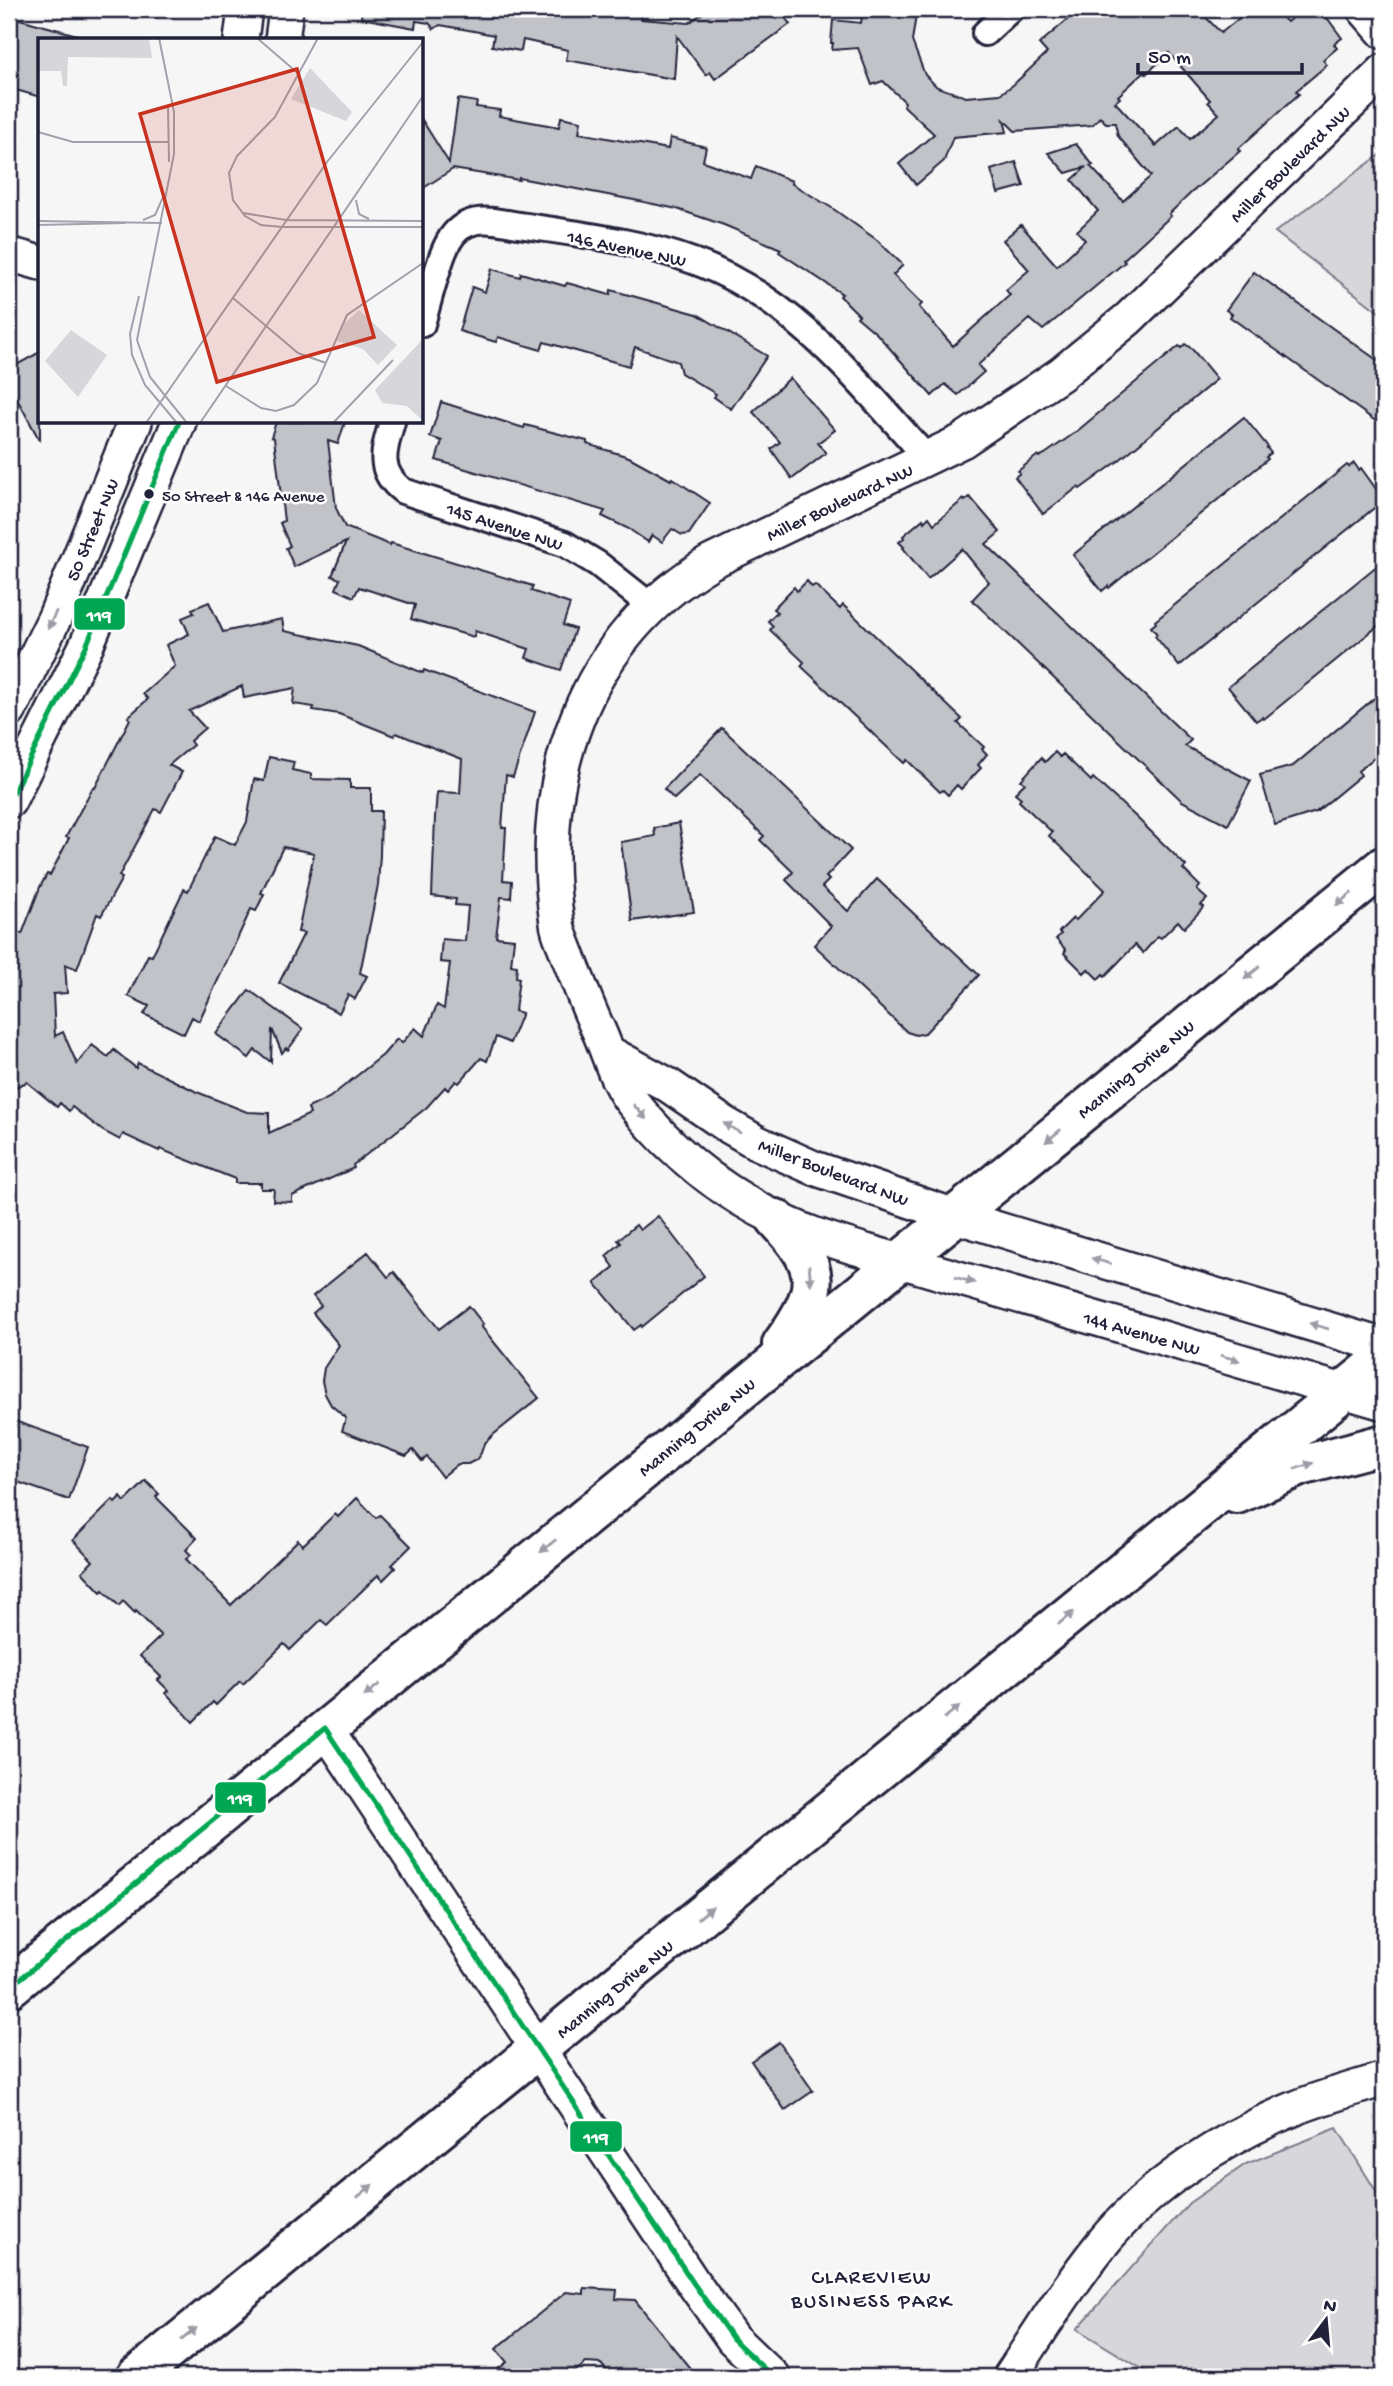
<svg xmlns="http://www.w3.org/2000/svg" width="1393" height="2386" font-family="'Gochi Hand',sans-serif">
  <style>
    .green { fill: #d7d7db; stroke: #7c7c8b; stroke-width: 2 }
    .building { fill: #c2c2c9; stroke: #22223b; stroke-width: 2; fill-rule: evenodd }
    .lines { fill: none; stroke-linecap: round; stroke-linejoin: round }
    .street-casing { stroke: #22223b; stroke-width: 30 }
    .secondary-casing { stroke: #22223b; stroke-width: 38 }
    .primary-casing { stroke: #22223b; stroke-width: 44 }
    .street { stroke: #fff; stroke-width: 24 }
    .secondary { stroke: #fff; stroke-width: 33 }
    .primary { stroke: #fff; stroke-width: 38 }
    .bus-1-casing { stroke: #fff; stroke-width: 10 }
    .bus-1 { stroke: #00a651; stroke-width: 5 }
    .oneway { fill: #9c9ca7 }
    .bus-dot { fill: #22223b; stroke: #fff; stroke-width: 2.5 }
    .labels { text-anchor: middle; stroke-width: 5; stroke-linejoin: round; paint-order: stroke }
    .bus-label { font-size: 17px; fill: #22223b; stroke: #fff; text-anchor: start }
    .street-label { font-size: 19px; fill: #22223b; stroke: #fff }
    .neighbourhood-label { font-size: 21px; letter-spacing: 2px; fill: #22223b; stroke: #fff }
    .inset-road { fill: none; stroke: #a1a1ac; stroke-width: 2 }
    .view { fill: #c8321e; fill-opacity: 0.15; stroke: #c8321e; stroke-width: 3.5 }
    .inset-edge { fill: none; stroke: #22223b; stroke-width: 3.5 }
    .line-badge { stroke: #fff; stroke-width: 2.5 }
    .badge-label { font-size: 19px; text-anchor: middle; font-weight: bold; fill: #fff }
  </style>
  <rect width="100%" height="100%" fill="#f6f6f7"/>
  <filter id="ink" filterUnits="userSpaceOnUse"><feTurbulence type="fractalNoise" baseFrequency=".0143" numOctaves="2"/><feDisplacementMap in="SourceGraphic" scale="14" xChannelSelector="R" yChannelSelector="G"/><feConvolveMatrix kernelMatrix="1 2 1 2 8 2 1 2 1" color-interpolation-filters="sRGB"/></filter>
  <g filter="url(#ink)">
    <!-- green -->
    <g class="green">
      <polygon points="1384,152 1384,316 1275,232"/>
      <polygon points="1337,2128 1384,2204 1384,2377 1155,2377 1077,2329 1189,2203 1246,2164"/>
    </g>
    <!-- building -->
    <g class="building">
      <polygon points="362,9 602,9 641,15 641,19 689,23 708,9 778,9 790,24 715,79 710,72 706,75 677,36 674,79 566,60 568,50 523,40 521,51 492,46 494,35 474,31 440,25 434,29 429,23 416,21 415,28 361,18"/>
      <path d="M877,9H917L912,41L925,75L937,87L966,97L1000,94L1013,85L1047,53L1039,44L1080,9H1198L1221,33L1244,14L1246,18L1256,9H1274L1287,22L1302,9H1315L1328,19L1342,38L1334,44L1337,48L1323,60L1327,65L1296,91L1299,94L1238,149L1240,151L1191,193L1169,214L1171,216L1123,260L1125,262L1043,330L1030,319L978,365L984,372L958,395L945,384L932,396L877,334L857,317L859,315L840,296L842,294L779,252L781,249L724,225L677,209L639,201L519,178V180L453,169L422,189V120L449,163L458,99L477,102L476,107L500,110L499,116L559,127L561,117L581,121L579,133L668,149L670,138L706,147L703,161L751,179L756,166L792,181L791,183L832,208L877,240L903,265L893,275L922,304L919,307L953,346L1010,295L1006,290L1029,270L1003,240L1021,225L1057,266L1085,240L1077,231L1098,211L1072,180L1086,167L1066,173L1048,153L1076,144L1093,165L1090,166L1123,201L1151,176L1118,136L1115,123H1106L1100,117L1092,125L1015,131L1004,120L1007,132L953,137L944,161L916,185L899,164L934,134L904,106L905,102L883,81L872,85L858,48L832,50L833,43H831L833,20L861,23L863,10L877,12ZM1169,53L1210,100L1208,102L1219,114L1190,139L1179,126L1156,146L1115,102L1120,98L1118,96L1144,72L1146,74Z"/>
      <polygon points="9,16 77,35 76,40 40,40 40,97 9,88"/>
      <polygon points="1016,162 1024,186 998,193 991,170"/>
      <polygon points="492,269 520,277 521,273 565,286 567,283 610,295 611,290 697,314 767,356 731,409 714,397 716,394 681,373 678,362 635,347 629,366 544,342 541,350 498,337 496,342 459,331 472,287 485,292"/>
      <polygon points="1254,272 1384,365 1384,427 1230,317 1232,314 1226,310"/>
      <polygon points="1185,344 1192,349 1217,379 1117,462 1080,489 1078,487 1043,514 1015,477 1020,473 1018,471 1038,455 1039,457 1045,454 1076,432 1179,346 1181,348"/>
      <polygon points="40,352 40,441 9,384 9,369"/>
      <polygon points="790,378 835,430 818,443 826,453 792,479 771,449 780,442 753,412"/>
      <polygon points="441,402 524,428 525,425 587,441 587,444 629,457 671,480 672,478 710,503 689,534 682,535 672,529 662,542 652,535 648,542 629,529 602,516 605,511 436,460 442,441 430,437"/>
      <polygon points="1244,417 1268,447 1267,448 1271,453 1266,457 1268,459 1109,588 1108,586 1102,591 1073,555"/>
      <polygon points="276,422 345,422 338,444 328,441 336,508 345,527 390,545 391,543 533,586 531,591 570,604 563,625 575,629 561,670 526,658 529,649 475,631 474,637 411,619 415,605 359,587 354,597 336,589 340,579 332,576 346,542 294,567 286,548 290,546 280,523 284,521 274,438 271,437"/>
      <polygon points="1354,463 1359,470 1361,468 1384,500 1179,666 1155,636 1157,634 1151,627 1156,623 1155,621 1347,465 1349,467"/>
      <polygon points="970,497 1000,532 986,544 1191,740 1185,746 1251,781 1228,825 1182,801 972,600 989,582 962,549 928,579 903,548 904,547 899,542 904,538 903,536 923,519 924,522 929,517 934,524 964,499 965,501"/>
      <polygon points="1384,560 1384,621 1264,719 1262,717 1256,721 1228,687"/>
      <polygon points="807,581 812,587 815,585 840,609 843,605 962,719 958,723 984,747 982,749 987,754 978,765 981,768 961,789 957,785 948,795 943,790 940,792 907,760 904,763 801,666 804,662 770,630 773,626 768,621 777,612 773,609 794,587 797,591"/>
      <path d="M209,602L223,632L282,619L284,631L358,646L423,673L424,670L535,712L513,777L506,775L502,828H506L503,880L512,881L511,898L501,897L496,937L514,939L511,965L517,966L516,977L519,978L515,1011L522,1013L510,1043L496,1037L487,1061L481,1058L459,1083L456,1081L448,1090L445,1087L426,1108L353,1165L354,1168L292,1196V1202L273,1201L274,1189H261V1183H235V1179L160,1149L159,1151L123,1134L120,1140L103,1131L72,1107L69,1111L60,1103L57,1107L27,1082L9,1090V956L18,932L22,934L40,887L47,874L50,875L69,838L66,837L93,787L95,788L130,719L128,717L148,699L143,694L175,666L166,645L189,634L182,618L194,613L192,609ZM242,686L244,698L295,688L293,704L314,707L313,710L339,714L394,736L396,733L462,759L460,793L437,792L435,817L432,896L456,899L455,905L468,906L465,941L442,939L440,962L450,963L444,1009L437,1005L424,1036L415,1028L402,1043L397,1039L383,1055L329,1098L308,1108L310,1114L269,1133V1113L247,1112L197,1092L138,1063L136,1068L114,1050L108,1057L92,1045L77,1064L63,1032L55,1036L53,994L67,993L65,964L77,969L97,914L101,916L110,900L122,878L119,876L155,809L161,812L182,772L169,765L193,745L190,741L205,728L189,711Z"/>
      <polygon points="1384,690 1384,750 1358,771 1361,775 1316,812 1275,825 1260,775 1293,766"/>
      <polygon points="722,728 851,850 826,877 829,880 822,887 848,911 877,879 979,975 925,1033 916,1035 907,1032 814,945 831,926 786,880 793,872 760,840 764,836 700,775 674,799 664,789"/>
      <polygon points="1055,752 1060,757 1063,754 1091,781 1093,778 1135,816 1186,866 1183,869 1200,886 1197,890 1207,899 1201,905 1204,907 1184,928 1178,921 1161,938 1158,936 1143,953 1135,945 1105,976 1103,974 1098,979 1088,969 1084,973 1064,953 1066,950 1056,939 1061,934 1059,932 1073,918 1076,920 1105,890 1049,836 1052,832 1019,801 1021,798 1015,793 1025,783 1021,780 1041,758 1045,762"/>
      <polygon points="269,757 294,762 292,770 311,774 311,779 350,780 350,788 371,788 371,811 381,811 380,855 378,885 360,973 367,976 355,999 348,995 339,1013 279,983 304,933 298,932 314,853 283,847 261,893 264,894 256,911 251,909 199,1021 192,1017 184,1034 144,1014 149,1006 128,996 148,955 152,956 184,889 188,891 215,836 235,845 247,822 254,779 264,781"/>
      <polygon points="679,823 694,912 632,921 621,842 655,836 654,828"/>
      <polygon points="249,990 303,1029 288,1050 286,1048 282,1053 272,1029 271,1062 255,1050 249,1058 216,1034"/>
      <polygon points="658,1216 704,1276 642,1327 641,1325 634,1330 595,1283 614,1267 606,1256 621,1243 618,1240 636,1225 640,1230"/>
      <polygon points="368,1252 388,1277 394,1272 439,1329 469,1306 483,1324 481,1326 539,1398 493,1435 484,1444 481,1453 476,1460 468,1464 458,1464 442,1477 427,1457 422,1461 413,1450 406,1456 342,1431 346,1418 331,1405 325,1394 322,1381 324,1368 339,1345 313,1313 321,1306 313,1296"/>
      <polygon points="9,1419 88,1447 69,1500 9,1479"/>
      <polygon points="146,1481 159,1494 156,1497 197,1538 186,1550 191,1555 186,1559 231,1605 298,1540 303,1545 335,1514 338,1517 357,1498 376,1518 380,1515 411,1546 392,1565 395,1568 383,1580 378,1575 327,1625 321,1620 290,1650 284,1644 243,1684 240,1681 216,1705 213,1702 193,1722 166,1693 169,1691 158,1680 161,1677 140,1656 161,1636 136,1611 135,1613 123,1601 119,1606 103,1590 101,1592 82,1572 93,1561 73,1540 113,1500 115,1503 121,1497 125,1502"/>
      <polygon points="779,2042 813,2091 785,2110 751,2061"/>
      <polygon points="584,2288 617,2290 616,2299 635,2300 697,2377 612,2377 601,2364 586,2363 568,2377 488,2377 507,2362 496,2349 566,2292 584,2294"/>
    </g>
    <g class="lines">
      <defs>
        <g id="street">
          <polyline points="985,33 1011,9"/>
          <path d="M422,324C427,307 431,291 436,275C446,243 454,216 494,221C560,232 630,238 693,261C793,297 859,383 928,459"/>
          <path d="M392,422C384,450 376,470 403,491L565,544L598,564L651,606"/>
        </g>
        <g id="secondary">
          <polyline points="1364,9 1384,32"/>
          <polyline points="241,40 245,9"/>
          <polyline points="282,40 286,9"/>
          <path d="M1384,71L1128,319L1061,374L962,441L711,562C582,639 536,779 557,923C558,933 564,944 567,953C577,978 586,1003 597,1027C609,1052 615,1082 633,1103C677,1159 735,1202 800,1229C821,1238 844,1244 866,1251L1384,1403"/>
          <polyline points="9,254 40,263"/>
          <polyline points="9,711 55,617 135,422"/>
          <polyline points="9,801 87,644 179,422"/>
          <polyline points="609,1053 668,1085 725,1124 756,1142 814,1168 955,1216 1384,1346"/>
          <polyline points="325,1728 694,2284 733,2339 773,2377"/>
          <path d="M1010,2377C1039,2333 1067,2287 1100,2246C1151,2183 1224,2137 1298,2107C1326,2096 1356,2088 1384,2079"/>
        </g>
        <g id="primary">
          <path d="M776,1219C823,1269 822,1288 782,1344"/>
          <polyline points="1237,1494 1300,1466 1384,1444"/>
          <polyline points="9,1988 1384,866"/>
          <polyline points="136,2377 1384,1358"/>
        </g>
      </defs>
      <!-- street casing -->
      <use href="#street" class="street-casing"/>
      <!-- secondary casing -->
      <use href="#secondary" class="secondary-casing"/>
      <!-- primary casing -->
      <use href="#primary" class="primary-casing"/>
      <!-- street -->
      <use href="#street" class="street"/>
      <!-- secondary -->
      <use href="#secondary" class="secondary"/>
      <!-- primary -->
      <use href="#primary" class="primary"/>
      <defs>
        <g id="bus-1">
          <polyline points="9,801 87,644 179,422"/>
          <polyline points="9,1988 325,1728 694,2284 733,2339 773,2377"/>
        </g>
      </defs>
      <!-- bus-1 casing -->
      <use href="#bus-1" class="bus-1-casing"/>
      <!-- bus-1 -->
      <use href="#bus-1" class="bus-1"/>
    </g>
    <!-- one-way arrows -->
    <defs><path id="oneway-solid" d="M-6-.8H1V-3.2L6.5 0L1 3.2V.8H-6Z" transform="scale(1.75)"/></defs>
    <g class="oneway">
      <use href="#oneway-solid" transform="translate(52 620) rotate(115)"/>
      <use href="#oneway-solid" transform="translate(1344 899) rotate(141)"/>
      <use href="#oneway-solid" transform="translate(1252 973) rotate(141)"/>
      <use href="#oneway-solid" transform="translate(640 1112) rotate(48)"/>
      <use href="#oneway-solid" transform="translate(732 1128) rotate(-149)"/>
      <use href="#oneway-solid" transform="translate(1053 1136) rotate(141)"/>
      <use href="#oneway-solid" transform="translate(1101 1261) rotate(-163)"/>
      <use href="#oneway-solid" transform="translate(810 1275) rotate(85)"/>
      <use href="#oneway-solid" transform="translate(965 1280) rotate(16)"/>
      <use href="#oneway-solid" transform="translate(1319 1326) rotate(-163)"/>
      <use href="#oneway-solid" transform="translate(1230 1358) rotate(16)"/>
      <use href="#oneway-solid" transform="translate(1304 1466) rotate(-18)"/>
      <use href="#oneway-solid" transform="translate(548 1546) rotate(141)"/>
      <use href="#oneway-solid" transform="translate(1066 1618) rotate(-39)"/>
      <use href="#oneway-solid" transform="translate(372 1690) rotate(141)"/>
      <use href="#oneway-solid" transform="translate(952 1712) rotate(-39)"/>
      <use href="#oneway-solid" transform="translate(705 1913) rotate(-39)"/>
      <use href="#oneway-solid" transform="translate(365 2191) rotate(-39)"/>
      <use href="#oneway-solid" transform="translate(189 2334) rotate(-39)"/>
    </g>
  </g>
  <!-- markers -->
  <circle class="bus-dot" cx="149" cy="494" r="6"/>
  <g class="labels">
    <!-- bus labels -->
    <g class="bus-label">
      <text x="162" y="501">50 Street &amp; 146 Avenue</text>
    </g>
    <!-- street labels -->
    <g class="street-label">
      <text transform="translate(1289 163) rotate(-44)" y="7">Miller Boulevard NW</text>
      <text transform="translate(627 247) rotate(12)" y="7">146 Avenue NW</text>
      <text transform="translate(839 501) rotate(-25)" y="7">Miller Boulevard NW</text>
      <text transform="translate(505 525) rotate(18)" y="7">145 Avenue NW</text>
      <text transform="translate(91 529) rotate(-67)" y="7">50 Street NW</text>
      <text transform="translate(1135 1068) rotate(-39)" y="7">Manning Drive NW</text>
      <text transform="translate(834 1171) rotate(21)" y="7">Miller Boulevard NW</text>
      <text transform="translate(1142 1332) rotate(16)" y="7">144 Avenue NW</text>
      <text transform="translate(696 1426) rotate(-39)" y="7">Manning Drive NW</text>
      <text transform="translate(614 1988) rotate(-39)" y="7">Manning Drive NW</text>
    </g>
    <!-- neighbourhood labels -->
    <g class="neighbourhood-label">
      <text x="872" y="2283">CLAREVIEW<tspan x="872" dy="24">BUSINESS PARK</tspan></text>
    </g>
  </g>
  <!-- overview -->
  <g transform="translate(38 38)">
    <rect width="385" height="385" fill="#f6f6f7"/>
    <path d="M0,0H111L114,20L30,19L29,48H25L23,33H0ZM272,30L314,74L308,83L253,61ZM321,272L359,307L340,327L325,311L299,303L307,285ZM33,292L69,317L40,359L7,323ZM385,301V383L369,368L344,365L337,352Z" fill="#d7d7db"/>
    <path class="inset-road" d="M121,0L136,74V116L99,302L112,339L149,385M219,0L262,37M130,69L131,124M0,94L35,104H130M318,162L321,176L331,181M205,175L248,182M105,182L117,177L126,157M249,182L385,183M0,183L124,185M0,187L87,185M244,189L223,187L207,178L195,162L191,135L199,118L237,79L280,0M244,189H385M101,258L92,296L94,317L107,347L139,385M195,260L260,315L288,325M188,348L223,370L238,373L256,367L279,345L309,277L385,225M108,385L289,124L385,4M162,385L385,58M295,385L355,322"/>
    <path class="view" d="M259,31L336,299L179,344L102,76Z"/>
    <rect width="385" height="385" class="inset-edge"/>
  </g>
  <g class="line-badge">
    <rect x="73" y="597" width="53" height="34" rx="7" fill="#00a651"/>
    <rect x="214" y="1781" width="53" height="33" rx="7" fill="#00a651"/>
    <rect x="569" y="2120" width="54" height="33" rx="7" fill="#00a651"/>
  </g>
  <g class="badge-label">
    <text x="99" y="621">119</text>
    <text x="240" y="1804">119</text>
    <text x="596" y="2143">119</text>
  </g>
  <!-- margin -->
  <rect width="1393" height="2386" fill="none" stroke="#fff" stroke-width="35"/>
  <rect x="18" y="18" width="1358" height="2351" fill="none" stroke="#22223b" stroke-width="2.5" filter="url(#ink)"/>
  <!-- north arrow -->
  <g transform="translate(1326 2320) rotate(16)" stroke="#ffffff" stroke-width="5" paint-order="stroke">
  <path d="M0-5L12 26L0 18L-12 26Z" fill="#22223b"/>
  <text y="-10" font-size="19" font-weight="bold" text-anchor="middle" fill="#22223b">N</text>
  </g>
  <!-- scale -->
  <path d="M1138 63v10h164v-10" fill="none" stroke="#22223b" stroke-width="3.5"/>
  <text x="1148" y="63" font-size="21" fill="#22223b" stroke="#ffffff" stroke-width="5" paint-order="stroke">50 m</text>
</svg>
